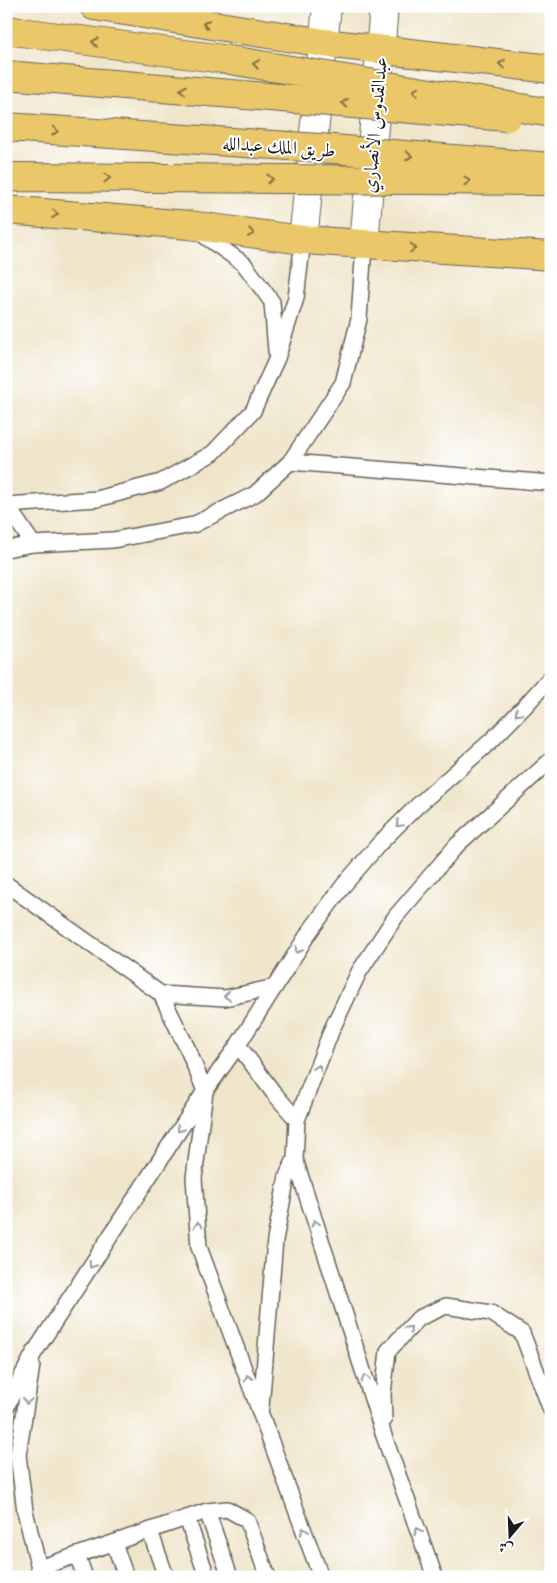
<svg xmlns="http://www.w3.org/2000/svg" width="557" height="1583" font-family="'EB Garamond',Amiri,serif">
  <style>
    .lines { fill: none; stroke-linecap: round; stroke-linejoin: round }
    .service-casing { stroke: #666259; stroke-width: 18 }
    .tertiary-casing { stroke: #666259; stroke-width: 30 }
    .primary-casing { stroke: #666259; stroke-width: 30 }
    .service { stroke: #fff; stroke-width: 15 }
    .tertiary { stroke: #fff; stroke-width: 28 }
    .primary { stroke: #eac769; stroke-width: 28 }
    .trunk-bridge-casing { stroke: #666259; stroke-width: 30; stroke-linecap: butt }
    .motorway-bridge-casing { stroke: #666259; stroke-width: 30; stroke-linecap: butt }
    .trunk-bridge { stroke: #eac769; stroke-width: 28 }
    .motorway-bridge { stroke: #eac769; stroke-width: 28 }
    .oneway { stroke: #837242 }
    .oneway2 { stroke: #999 }
    .labels { text-anchor: middle; stroke-width: 4; stroke-linejoin: round; paint-order: stroke }
    .street-label { font-size: 19px; fill: #1c1c1c; stroke: #fff }
  </style>
  <rect width="100%" height="100%" fill="#fff"/>
  <filter id="ink" filterUnits="userSpaceOnUse"><feTurbulence type="fractalNoise" baseFrequency=".02" numOctaves="2"/><feDisplacementMap in="SourceGraphic" scale="10" xChannelSelector="R" yChannelSelector="G"/><feConvolveMatrix kernelMatrix="1 2 1 2 8 2 1 2 1" color-interpolation-filters="sRGB"/></filter>
  <filter id="wash" filterUnits="userSpaceOnUse"><feTurbulence type="fractalNoise" baseFrequency=".0096" numOctaves="4" result="noise"/><feDisplacementMap in="SourceGraphic" scale="20" xChannelSelector="R" yChannelSelector="G"/><feGaussianBlur stdDeviation="1.12" result="paint"/><feColorMatrix in="noise" values="0 0 0 0 0 0 0 0 0 0 0 0 0 0 0 0 0 1.4 0 .05"/><feComposite in="paint" operator="in"/></filter>
  <g filter="url(#wash)">
    <rect width="100%" height="100%" fill="#efe5ca"/>
  </g>
  <g filter="url(#ink)">
    <g class="lines">
      <defs>
        <g id="service">
          <polyline points="196,230 244,264 272,302 276,351"/>
          <polyline points="290,462 551,483"/>
          <polyline points="6,504 33,544"/>
          <polyline points="6,505 97,499 161,482 213,453 253,411 277,358 296,298 303,240"/>
          <polyline points="6,549 33,544 113,540 193,525 255,494 290,462 343,383 359,319 364,245"/>
          <polyline points="6,884 161,994"/>
          <polyline points="275,987 225,998 161,994 189,1052 205,1091 194,1178 199,1247 321,1577"/>
          <polyline points="238,1045 273,1092 297,1120"/>
          <polyline points="32,1365 18,1455 25,1511 39,1568 207,1511 227,1509 247,1520 268,1577"/>
          <polyline points="261,1407 275,1240 287,1176 295,1159"/>
          <polyline points="6,1408 11,1397 34,1353 205,1091 238,1045 310,931 343,886 379,844 417,806 492,740 525,706 551,677"/>
          <polyline points="384,1420 383,1394 388,1351 419,1318 446,1306 491,1313 522,1333 551,1410"/>
          <polyline points="207,1511 230,1577"/>
          <polyline points="187,1518 207,1577"/>
          <polyline points="150,1531 166,1577"/>
          <polyline points="114,1543 126,1577"/>
          <polyline points="77,1555 85,1577"/>
          <polyline points="435,1577 385,1439 295,1159 297,1120 332,1029 359,972 396,916 457,845 551,760"/>
        </g>
        <g id="tertiary">
          <polyline points="303,240 327,6"/>
          <polyline points="364,245 384,6"/>
        </g>
        <g id="primary">
          <polyline points="94,6 324,43 551,69"/>
          <polyline points="6,210 189,225 303,240 551,256"/>
        </g>
      </defs>
      <!-- service casing -->
      <use href="#service" class="service-casing"/>
      <!-- tertiary casing -->
      <use href="#tertiary" class="tertiary-casing"/>
      <!-- primary casing -->
      <use href="#primary" class="primary-casing"/>
      <!-- service -->
      <use href="#service" class="service"/>
      <!-- tertiary -->
      <use href="#tertiary" class="tertiary"/>
      <!-- primary -->
      <use href="#primary" class="primary"/>
      <defs>
        <g id="trunk-bridge">
          <polyline points="6,75 507,117"/>
          <polyline points="6,127 320,148 551,167"/>
        </g>
        <g id="motorway-bridge">
          <polyline points="6,30 230,60 551,113"/>
          <polyline points="6,179 17,177 551,181"/>
        </g>
      </defs>
      <!-- trunk-bridge casing -->
      <use href="#trunk-bridge" class="trunk-bridge-casing"/>
      <!-- motorway-bridge casing -->
      <use href="#motorway-bridge" class="motorway-bridge-casing"/>
      <!-- trunk-bridge -->
      <use href="#trunk-bridge" class="trunk-bridge"/>
      <!-- motorway-bridge -->
      <use href="#motorway-bridge" class="motorway-bridge"/>
    </g>
    <!-- one-way arrows -->
    <defs><path id="oneway-chevron" d="M-2-3.5L2.5 0L-2 3.5" fill="none" stroke-width="1.6" stroke-linecap="round" stroke-linejoin="round" transform="scale(1.25)"/></defs>
    <g class="oneway">
      <use href="#oneway-chevron" transform="translate(206 24) rotate(-171)"/>
      <use href="#oneway-chevron" transform="translate(95 42) rotate(-172)"/>
      <use href="#oneway-chevron" transform="translate(256 64) rotate(-171)"/>
      <use href="#oneway-chevron" transform="translate(502 64) rotate(-174)"/>
      <use href="#oneway-chevron" transform="translate(183 90) rotate(-175)"/>
      <use href="#oneway-chevron" transform="translate(416 91) rotate(-171)"/>
      <use href="#oneway-chevron" transform="translate(345 103) rotate(-175)"/>
      <use href="#oneway-chevron" transform="translate(55 131) rotate(4)"/>
      <use href="#oneway-chevron" transform="translate(409 156) rotate(5)"/>
      <use href="#oneway-chevron" transform="translate(107 178)"/>
      <use href="#oneway-chevron" transform="translate(270 179)"/>
      <use href="#oneway-chevron" transform="translate(467 181)"/>
      <use href="#oneway-chevron" transform="translate(55 214) rotate(5)"/>
      <use href="#oneway-chevron" transform="translate(251 233) rotate(8)"/>
      <use href="#oneway-chevron" transform="translate(413 248) rotate(3)"/>
    </g>
    <g class="oneway2">
      <use href="#oneway-chevron" transform="translate(518 713) rotate(135)"/>
      <use href="#oneway-chevron" transform="translate(399 824) rotate(135)"/>
      <use href="#oneway-chevron" transform="translate(298 950) rotate(122)"/>
      <use href="#oneway-chevron" transform="translate(227 996) rotate(173)"/>
      <use href="#oneway-chevron" transform="translate(318 1068) rotate(-70)"/>
      <use href="#oneway-chevron" transform="translate(180 1129) rotate(123)"/>
      <use href="#oneway-chevron" transform="translate(315 1223) rotate(-107)"/>
      <use href="#oneway-chevron" transform="translate(198 1225) rotate(-94)"/>
      <use href="#oneway-chevron" transform="translate(92 1265) rotate(123)"/>
      <use href="#oneway-chevron" transform="translate(409 1329) rotate(-47)"/>
      <use href="#oneway-chevron" transform="translate(248 1378) rotate(-110)"/>
      <use href="#oneway-chevron" transform="translate(365 1378) rotate(-108)"/>
      <use href="#oneway-chevron" transform="translate(27 1401) rotate(99)"/>
      <use href="#oneway-chevron" transform="translate(304 1531) rotate(-110)"/>
      <use href="#oneway-chevron" transform="translate(418 1531) rotate(-110)"/>
    </g>
  </g>
  <g class="labels">
    <!-- street labels -->
    <g class="street-label">
      <text transform="translate(374 125) rotate(-85)" y="7">عبدالقدوس الأنصاري</text>
      <text transform="translate(279 146) rotate(4)" y="7">طريق الملك عبدالله</text>
    </g>
  </g>
  <!-- margin -->
  <rect width="557" height="1583" fill="none" stroke="#fff" stroke-width="25"/>
  <!-- north arrow -->
  <g transform="translate(510 1536) rotate(199)" stroke="#ffffff" stroke-width="4" paint-order="stroke">
  <path d="M0-4L9 19L0 12L-9 19Z" fill="#1c1c1c"/>
  <text y="-8" font-size="14" font-weight="bold" text-anchor="middle" fill="#1c1c1c">ش</text>
  </g>
</svg>
